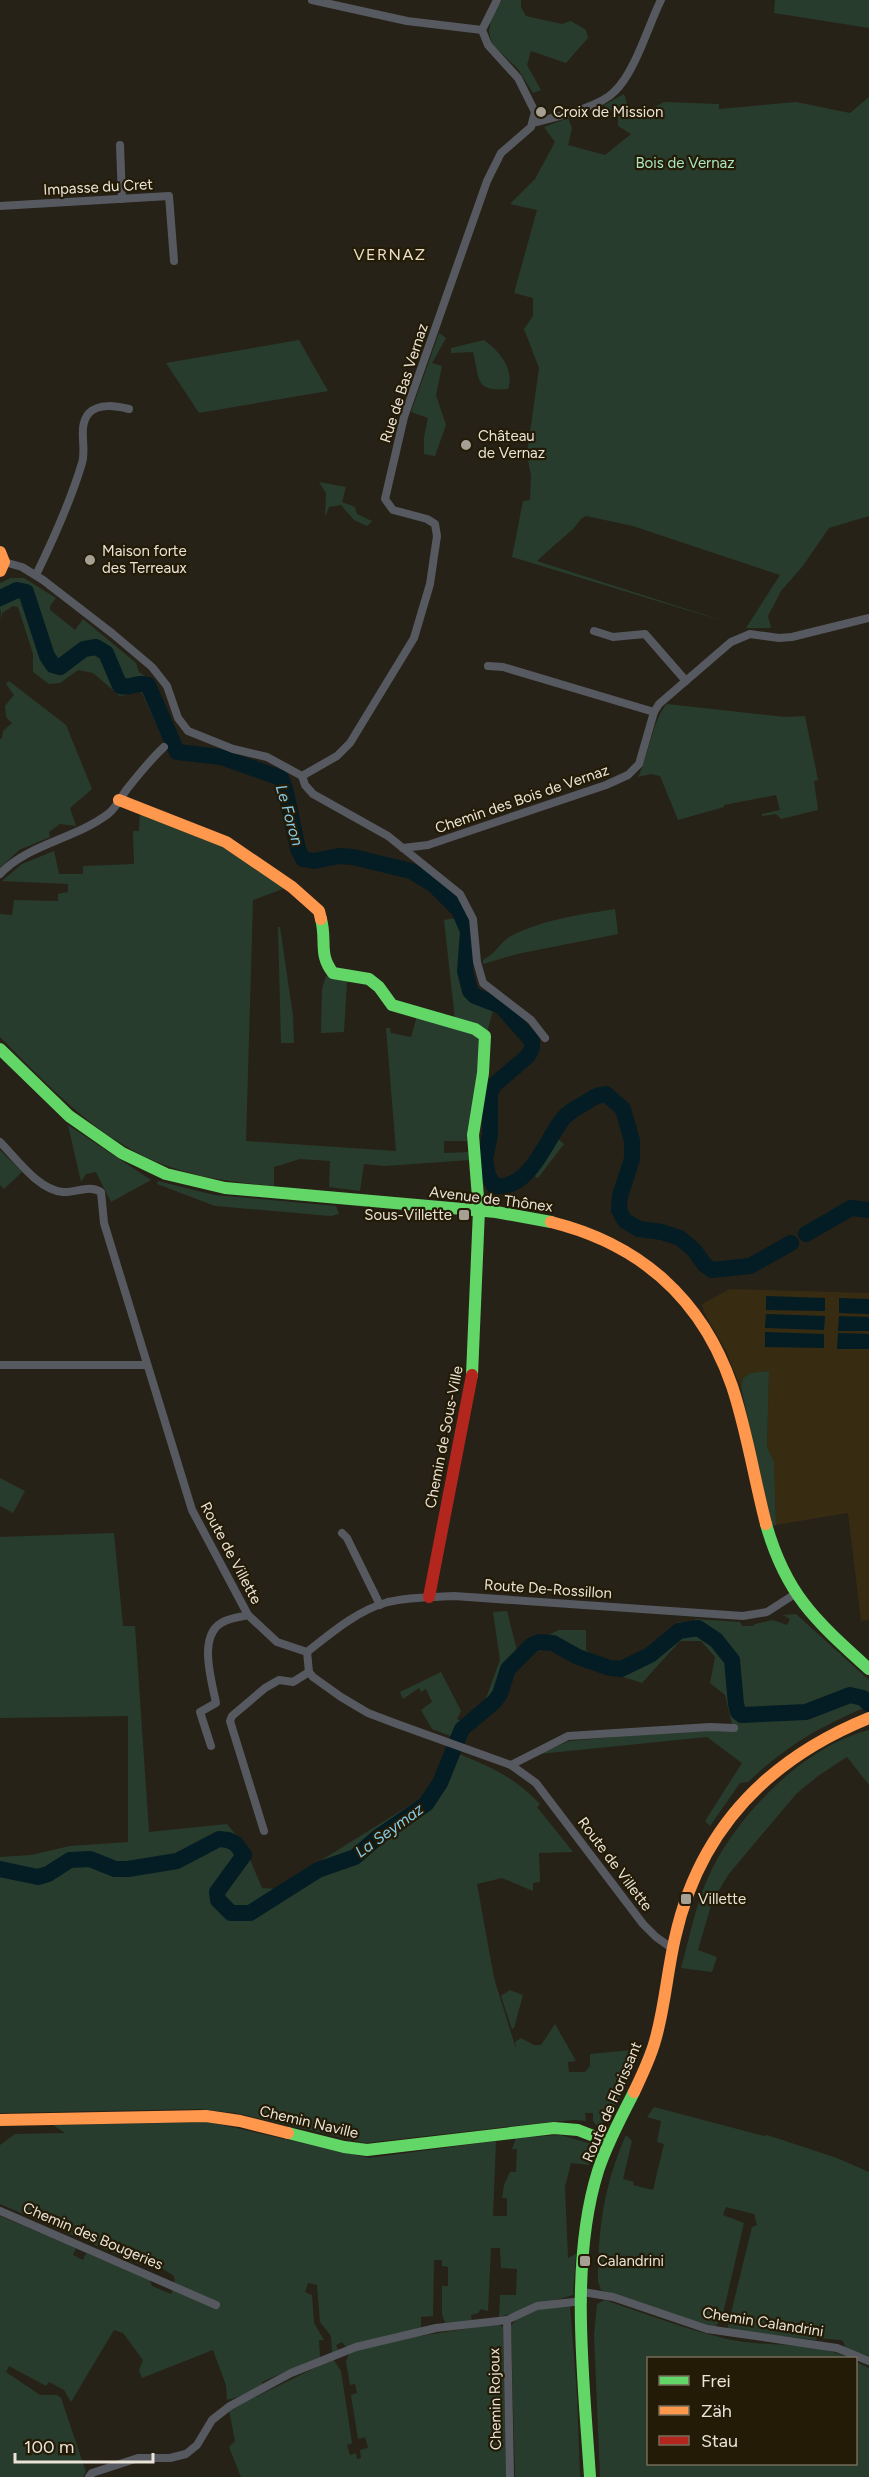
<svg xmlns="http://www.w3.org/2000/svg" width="869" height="2477" font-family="Figtree,sans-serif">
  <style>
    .built { fill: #372b11 }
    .green { fill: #283c2d }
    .water { fill: #041c24 }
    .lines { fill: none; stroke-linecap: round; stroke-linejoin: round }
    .river { stroke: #041c24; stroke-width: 16 }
    .street { stroke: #575961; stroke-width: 8 }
    .fast { stroke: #63d668; stroke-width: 12 }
    .slow { stroke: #ff974d; stroke-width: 12 }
    .jam { stroke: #b3261e; stroke-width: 12 }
    .poi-dot { fill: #a69f94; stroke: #241b06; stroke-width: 2 }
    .labels { text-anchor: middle; stroke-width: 4.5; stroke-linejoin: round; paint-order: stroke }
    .poi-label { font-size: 15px; fill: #eae3d7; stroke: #241b06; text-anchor: start }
    .park-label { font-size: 15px; fill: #a9e6bf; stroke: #241b06 }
    .street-label { font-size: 15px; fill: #eae3d7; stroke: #241b06 }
    .neighbourhood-label { font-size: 16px; letter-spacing: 1.5px; fill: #ebdfc5; stroke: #241b06 }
    .water-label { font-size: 16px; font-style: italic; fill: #84cbe7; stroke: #241b06 }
  </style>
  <rect width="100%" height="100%" fill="#272217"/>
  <!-- built -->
  <polygon class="built" points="730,1289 869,1293 869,1620 861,1621 848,1513 776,1525 774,1463 767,1447 769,1371 750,1373 743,1378 741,1388 726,1351 704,1312 702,1304"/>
  <!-- green -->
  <g class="green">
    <polygon points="502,0 521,0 521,7 526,16 562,24 571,21 586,30 588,38 566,63 531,51 527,65 541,90 533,93 518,69 492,44 489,32 491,19"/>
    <polygon points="775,0 869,0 869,28 774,13"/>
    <path d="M624,94L630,113L651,109L664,102L719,104V109L796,102L850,113L869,97V516L829,528L802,567L781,591L768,616L771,628H746L780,575L633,526L586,516C579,519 578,524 573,529C561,540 548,550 537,561L733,624L512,557L523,501L530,500L531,476L527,454L539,368L524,329L533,316V298L514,293L537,210L510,204L535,179L555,142L544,127L568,118L572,128L568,145L605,155L631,134L618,126V113L608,110L604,105Z"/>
    <polygon points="439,333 446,338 432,363 442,366 436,395 446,425 435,456 424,454 424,437 428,418 411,412"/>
    <polygon points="299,340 328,391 199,413 166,363"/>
    <path d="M484,340C499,351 515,369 508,389C474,392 480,379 473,352L451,353V348Z"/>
    <polygon points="319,482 346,487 342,502 355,507 357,514 372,521 367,526 354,520 341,505 329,507 325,517 326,493"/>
    <path d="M11,578H24L56,598L50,606V610L75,630L83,619L136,663L139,672L149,679L123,683C116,668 114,647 97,641C79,642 67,664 53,661L49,654L29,590C19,581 10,589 0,593V583Z"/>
    <path d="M19,595L25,599C36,623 36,650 54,671C64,673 82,656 93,652C109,662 104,683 120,694L141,688L148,691L167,742L162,737L141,691L120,696L93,673L78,670L60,683L49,684L33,672V654L18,607L13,606L2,613V621L0,607L15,596Z"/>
    <polygon points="9,681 66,725 92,789 70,808 76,826 60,824 49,832 50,837 19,850 0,868 0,739 2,738 3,731 12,723 6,717 5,706 14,695 6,684"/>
    <path d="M667,704L785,717L805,716L818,780L814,781L818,810L781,819L776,814L762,816V814L780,810L776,795L724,805V807L678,820L660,776L651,774L638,777C648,757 654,716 667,704Z"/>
    <path d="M140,813L225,847L288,887L253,900L246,1141L396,1151L386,1028H390L391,1033L411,1037L417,1016L478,1035L482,1043L467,1141H444V1153L469,1152L470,1160L385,1166L364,1164L360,1191L329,1187L330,1161L300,1159L274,1167V1186C243,1183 213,1180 183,1171C106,1149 55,1092 0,1037V914L12,915L14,900L58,901V894L68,892V884L2,881L22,864L54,851L59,874H83V866L134,864L133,831H139Z"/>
    <path d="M615,909L618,934L517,954L483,964V960C497,953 500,942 511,936C544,919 579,915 615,909Z"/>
    <polygon points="460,917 466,936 460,973 462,984 471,999 494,1007 487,1032 455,1019 444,920"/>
    <polygon points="278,927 280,927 293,1016 294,1043 281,1043"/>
    <polygon points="326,976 347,981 344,1032 321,1033 322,989"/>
    <polygon points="68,1125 151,1180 111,1202 96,1172 86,1174 81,1182"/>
    <polygon points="552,1134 564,1144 538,1178 527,1172"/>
    <polygon points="0,1150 22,1172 4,1189 0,1185"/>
    <polygon points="158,1181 214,1195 336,1206 339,1214 331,1216 215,1206 157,1184"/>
    <polygon points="769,1371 767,1447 774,1462 776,1525 772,1526 741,1388 743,1378 750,1373"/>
    <polygon points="0,1478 25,1491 13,1513 0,1506"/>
    <path d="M114,1533L123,1626H135L149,1832L227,1824L244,1845L262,1888L275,1889L431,1792L435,1794L449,1768L452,1751C488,1766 512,1775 540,1804L537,1807L573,1852L539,1853L540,1882L533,1883V1891L502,1878L477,1884L494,1978L516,2049L515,2042L521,2038L534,2045H541L555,2024L576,2061L568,2062L569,2072H585L590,2066V2054L641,2049L627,2085L604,2125H596L593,2121V2113H585L586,2121L575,2120L550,2122L365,2143L236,2113L199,2109L0,2113V1857L31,1855L70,1846L128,1842V1716L0,1718V1537Z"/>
    <path d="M507,1611L517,1650L559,1630H586V1650L597,1658L616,1663L651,1649L678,1622L695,1624V1619L740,1622L742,1626H753L755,1624L773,1620L787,1625L790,1619L783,1615L796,1614L869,1680V1706C822,1725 784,1747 748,1782L740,1783L710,1826L705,1821L742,1763L707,1737L539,1754L569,1741L706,1729L734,1732L725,1695L710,1683L715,1657L701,1641H680L642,1683L592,1667L562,1641L523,1658L495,1706L485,1701L500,1660L493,1612Z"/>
    <polygon points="441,1672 461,1711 457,1719 463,1722 453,1737 432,1729 421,1710 432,1702 426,1689 421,1692 419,1688 403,1699 400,1692"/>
    <path d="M869,1730V1785L847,1757L818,1776L796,1794L728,1875L712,1902L698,1950L717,1957L712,1972L681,1968C689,1940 695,1907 707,1880C733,1819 803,1746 869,1730Z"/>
    <polygon points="510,1990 523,1995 514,2028 512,2029 501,1996"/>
    <path d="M654,2107L764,2136L767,2135L837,2158L869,2172V2356L846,2349L843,2341L840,2340L817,2338L816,2340L727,2330L752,2227L757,2225L754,2214L726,2207L723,2215L744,2223L722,2318L716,2326H709L601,2290L598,2282C598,2228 604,2185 626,2135L632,2141L623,2179L634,2182L633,2185L653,2190L664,2144L657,2142L661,2121L647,2117Z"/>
    <polygon points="209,2122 369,2158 496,2141 493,2216 507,2216 507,2198 502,2198 504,2185 510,2172 516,2172 517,2149 512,2149 516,2138 560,2135 592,2144 594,2150 589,2165 571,2163 565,2187 568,2258 576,2254 573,2295 499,2317 500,2295 516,2295 517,2269 501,2268 500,2248 491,2248 488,2311 481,2309 478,2313 471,2315 472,2321 445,2323 442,2314 442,2286 448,2286 448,2267 442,2266 442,2260 434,2260 433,2316 421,2317 421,2329 346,2347 342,2342 336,2345 338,2350 332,2352 331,2336 320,2322 317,2285 308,2283 305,2292 312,2295 314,2323 324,2340 319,2340 320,2357 262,2382 262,2386 238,2397 227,2400 226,2385 213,2350 142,2378 139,2370 143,2360 123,2333 114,2330 71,2402 64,2390 49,2382 46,2386 9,2366 6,2372 40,2395 57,2395 61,2398 86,2472 83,2477 0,2477 0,2216 76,2248 73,2255 83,2260 86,2253 149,2279 152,2286 171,2294 175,2284 174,2276 160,2267 154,2269 155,2265 144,2261 142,2265 0,2204 0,2145 15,2134 65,2133 53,2125"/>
    <path d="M605,2300C645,2314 686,2329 727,2339C767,2348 811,2340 849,2358H648V2464H856V2362L869,2368V2477H600L594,2335L597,2304Z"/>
    <path d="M570,2306L577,2395L580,2477H515L511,2326C524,2307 550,2308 570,2306Z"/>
    <polygon points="497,2324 503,2327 506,2477 241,2477 229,2447 235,2441 229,2410 333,2359 341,2371 352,2443 347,2445 350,2455 356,2453 357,2459 361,2458 360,2450 368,2448 365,2437 358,2439 351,2395 357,2393 355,2384 350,2385 346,2362 349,2353 388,2341"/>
  </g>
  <!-- water -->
  <g class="water">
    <polygon points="766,1296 825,1298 825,1311 766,1310"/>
    <polygon points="839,1298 869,1299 869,1314 839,1313"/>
    <polygon points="766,1314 825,1316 824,1330 765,1328"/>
    <polygon points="839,1316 869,1317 869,1331 838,1331"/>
    <polygon points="765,1332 824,1334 824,1348 765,1347"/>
    <polygon points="838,1333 869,1334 869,1349 837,1349"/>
  </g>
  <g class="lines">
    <!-- river -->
    <g class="river">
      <path d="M0,598L17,590L26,592L47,656L53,665L60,667L84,649L96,647L106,653L120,686C130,689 138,681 148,685L177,752L221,757L281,778L285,788L298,849L303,859L314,861L339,856L353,857L411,871L434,885L459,910L468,931L465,971L470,991L475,996L501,1006L532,1041V1048L528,1056L494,1085L490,1093V1135L485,1159L488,1175L494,1186C529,1191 545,1142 562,1120C568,1112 576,1108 585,1103C592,1098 597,1095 606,1094L623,1109L632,1141V1159L620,1196L619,1210L625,1221L639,1229L662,1232L680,1238L694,1250L705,1265L712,1270L750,1266L791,1243"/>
      <polyline points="806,1234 851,1208 869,1210"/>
      <polyline points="0,1869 38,1877 48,1874 70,1860 90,1859 115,1869 128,1869 177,1861 219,1839 228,1840 236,1844 244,1855 217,1892 218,1900 231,1913 250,1913 318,1870 355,1857 378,1837 426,1804 440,1783 462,1729 494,1702 500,1694 508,1669 532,1645 539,1642 553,1643 578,1657 610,1668 621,1669 650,1655 679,1631 698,1628 716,1640 732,1660 736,1704 738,1712 742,1715 806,1712 850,1695 863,1698 869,1704"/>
    </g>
    <!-- street -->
    <g class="street">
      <polyline points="312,0 407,21 482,30"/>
      <path d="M533,123C555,117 599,108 615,91C635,72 648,26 661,0"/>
      <polyline points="120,145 122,199"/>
      <polyline points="0,206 169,196 174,261"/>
      <polyline points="4,562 22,567 43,580 113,634 152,667 167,686 178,718 188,731 233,749 267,757 302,776"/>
      <path d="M36,575C53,540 71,500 82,463C87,447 77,427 89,413C99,403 116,406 129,409"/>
      <polyline points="594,631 613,637 645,634 686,681"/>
      <polyline points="488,666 503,667 654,712"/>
      <polyline points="302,776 337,756 350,743 414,638 430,584 437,536 435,524 427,519 393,510 385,499 404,417 487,181 501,153 531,127 535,112 518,78 488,45 482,30 497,0"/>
      <polyline points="302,776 305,785 313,794 388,836 460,894 473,919 477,962 483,983 531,1020 545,1038"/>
      <polyline points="403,848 428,845 606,785 628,775 639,764 654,712 659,704 731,642 750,634 779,638 792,637 869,618"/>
      <path d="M0,874C28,844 75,839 108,814C116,808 121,797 127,789C139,774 150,760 164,747"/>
      <path d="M0,1142C16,1158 38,1190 63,1192C76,1193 89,1184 101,1192L104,1223L192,1510L248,1615L277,1642L307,1652"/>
      <polyline points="0,1365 147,1365"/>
      <polyline points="342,1533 347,1538 380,1605"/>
      <path d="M307,1652C331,1633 358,1610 388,1602C409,1597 432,1597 454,1596L743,1616L767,1612L795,1594"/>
      <polyline points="307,1652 309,1672 313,1677 341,1697 368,1713 397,1724 511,1765 536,1783 643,1924 656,1937 673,1949"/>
      <path d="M211,1746L200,1712L216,1703C212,1681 196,1633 225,1621C232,1618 241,1617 248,1615"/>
      <polyline points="511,1765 568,1736 710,1727 734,1728"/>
      <polyline points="264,1831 230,1721 232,1716 265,1688 279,1680 293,1682 309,1672"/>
      <polyline points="0,2211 216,2305"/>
      <polyline points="583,2292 613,2297 707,2329 837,2348 869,2361"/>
      <polyline points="507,2320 510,2477"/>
      <polyline points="89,2477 92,2473 138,2458 170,2458 186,2454 197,2445 212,2420 230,2406 291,2373 356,2347 436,2328 507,2320 537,2306 583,2301"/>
    </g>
    <!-- fast -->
    <g class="fast">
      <path d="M321,919C327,941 318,954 333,973L369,979L379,987L392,1005L475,1029L485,1036L483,1073L473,1135L479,1210L472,1375"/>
      <polyline points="0,1049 69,1116 122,1153 166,1174 225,1188 496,1212 551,1222"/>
      <path d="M766,1524C786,1595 816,1621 869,1669"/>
      <polyline points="288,2133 344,2147 367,2150 554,2128 578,2130 609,2142"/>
      <path d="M590,2477C584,2382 569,2263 598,2171C607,2143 621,2118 634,2092"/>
    </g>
    <!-- slow -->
    <g class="slow">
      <polyline points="0,552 4,562 0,571"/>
      <polyline points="119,800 226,842 292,887 319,911 321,919"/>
      <path d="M551,1222C640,1244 702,1299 732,1386C747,1431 754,1478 766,1524"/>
      <path d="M634,2092C642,2075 650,2059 655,2041C665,2007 667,1972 675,1938C699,1830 768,1759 869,1718"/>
      <polyline points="0,2120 206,2116 240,2121 288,2133"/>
    </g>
    <!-- jam -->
    <polyline class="jam" points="429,1597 472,1375"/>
  </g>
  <!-- markers -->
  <g class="poi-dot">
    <circle cx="541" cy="112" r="6"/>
    <circle cx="466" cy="445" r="6"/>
    <circle cx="90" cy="560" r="6"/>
    <rect x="458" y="1209" width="12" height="12" rx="3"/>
    <rect x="680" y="1893" width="12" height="12" rx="3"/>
    <rect x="579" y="2255" width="12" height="12" rx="3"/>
  </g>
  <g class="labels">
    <!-- poi labels -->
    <g class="poi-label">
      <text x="553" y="117">Croix de Mission</text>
      <text x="478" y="441">Château<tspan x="478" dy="17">de Vernaz</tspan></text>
      <text x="102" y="556">Maison forte<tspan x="102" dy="17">des Terreaux</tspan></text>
      <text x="452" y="1220" text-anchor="end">Sous-Villette</text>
      <text x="698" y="1904">Villette</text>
      <text x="597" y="2266">Calandrini</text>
    </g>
    <!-- park labels -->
    <g class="park-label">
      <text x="685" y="168">Bois de Vernaz</text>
    </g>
    <!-- street labels -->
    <g class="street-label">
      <text transform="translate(98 187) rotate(-3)" y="5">Impasse du Cret</text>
      <text transform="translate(404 383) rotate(-72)" y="5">Rue de Bas Vernaz</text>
      <text transform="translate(522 799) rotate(-19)" y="5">Chemin des Bois de Vernaz</text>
      <text transform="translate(491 1199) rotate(7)" y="5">Avenue de Thônex</text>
      <text transform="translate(444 1437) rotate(-79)" y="5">Chemin de Sous-Ville</text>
      <text transform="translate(231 1553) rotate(62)" y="5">Route de Villette</text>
      <text transform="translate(548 1589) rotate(4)" y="5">Route De-Rossillon</text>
      <text transform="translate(615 1864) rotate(53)" y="5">Route de Villette</text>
      <text transform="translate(612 2102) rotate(-67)" y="5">Route de Florissant</text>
      <text transform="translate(309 2122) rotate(13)" y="5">Chemin Naville</text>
      <text transform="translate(93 2236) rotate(23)" y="5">Chemin des Bougeries</text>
      <text transform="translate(763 2322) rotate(9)" y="5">Chemin Calandrini</text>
      <text transform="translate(495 2399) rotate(-91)" y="5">Chemin Rojoux</text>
    </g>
    <!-- neighbourhood labels -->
    <g class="neighbourhood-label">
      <text x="390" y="260">VERNAZ</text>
    </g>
    <!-- water labels -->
    <g class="water-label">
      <text transform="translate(290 815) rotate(74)" y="6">Le Foron</text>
      <text transform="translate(389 1830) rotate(-36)" y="6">La Seymaz</text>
    </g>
  </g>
  <!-- legend -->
  <rect x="647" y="2357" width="210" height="108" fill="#241b06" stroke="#736b5a" stroke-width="1.5"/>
  <rect x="659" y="2376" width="30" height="9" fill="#63d668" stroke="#736b5a" stroke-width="1.5"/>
  <text x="701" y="2387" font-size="18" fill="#eae3d7">Frei</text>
  <rect x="659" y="2406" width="30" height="9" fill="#ff974d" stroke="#736b5a" stroke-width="1.5"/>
  <text x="701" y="2417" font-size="18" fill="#eae3d7">Zäh</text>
  <rect x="659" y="2436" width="30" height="9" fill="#b3261e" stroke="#736b5a" stroke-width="1.5"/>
  <text x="701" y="2447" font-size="18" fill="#eae3d7">Stau</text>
  <!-- scale -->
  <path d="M15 2453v9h138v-9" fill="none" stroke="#eae3d7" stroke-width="3"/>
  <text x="24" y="2453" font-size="18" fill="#eae3d7" stroke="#241b06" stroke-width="4.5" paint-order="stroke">100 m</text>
</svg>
